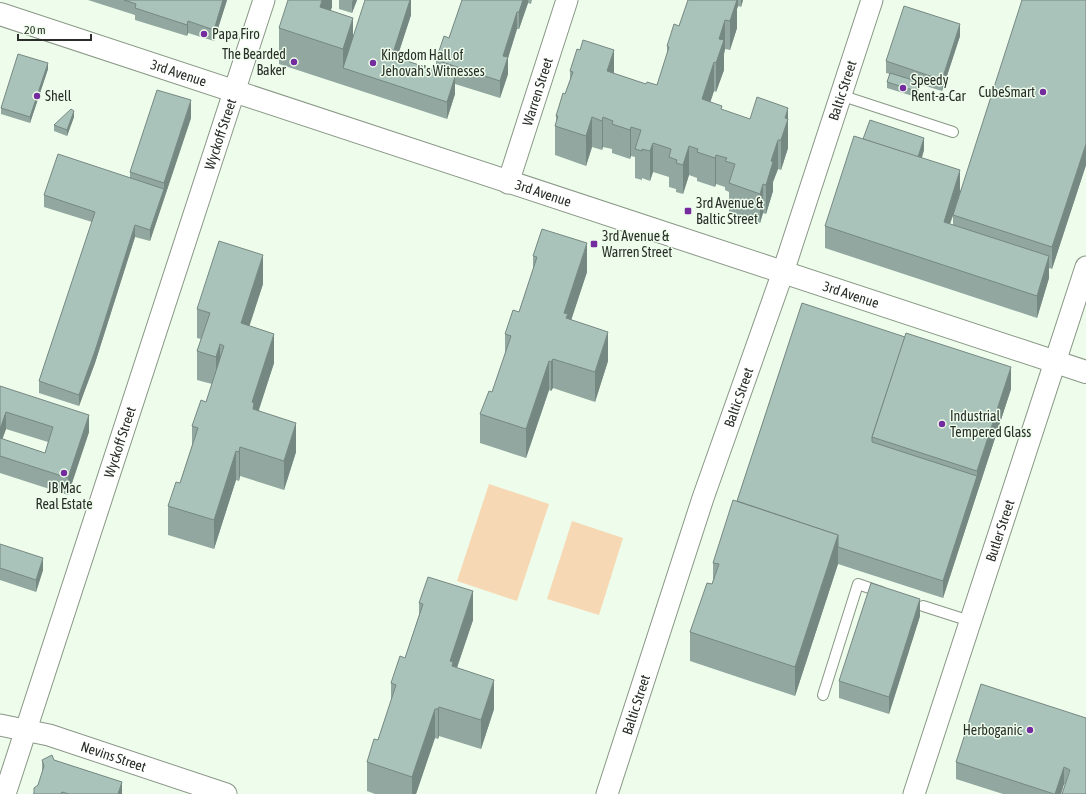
<svg xmlns="http://www.w3.org/2000/svg" width="1086" height="794" font-family="'Asap Condensed',sans-serif">
  <style>
    .green { fill: #f7d8b4 }
    .lines { fill: none; stroke-linecap: round; stroke-linejoin: round }
    .service-casing { stroke: #899786; stroke-width: 12 }
    .minor-casing { stroke: #899786; stroke-width: 23 }
    .secondary-casing { stroke: #899786; stroke-width: 24 }
    .service { stroke: #fff; stroke-width: 10 }
    .minor { stroke: #fff; stroke-width: 21 }
    .secondary { stroke: #fff; stroke-width: 22 }
    .wall { fill: #91a7a0; fill-rule: evenodd }
    .shaded-wall { fill: #768882 }
    .building { fill: #a9c2ba; stroke: #768882 }
    .poi-dot { fill: #742b9e; stroke: #eefdeb; stroke-width: 1.5 }
    .labels { text-anchor: middle; stroke-width: 3; stroke-linejoin: round; paint-order: stroke }
    .poi-label { font-size: 14px; fill: #292f28; stroke: #eefdeb; text-anchor: start }
    .street-label { font-size: 14px; fill: #292f28; stroke: #eefdeb }
  </style>
  <rect width="100%" height="100%" fill="#eefdeb"/>
  <!-- green -->
  <g class="green">
    <polygon points="489,484 549,504 517,601 457,581"/>
    <polygon points="572,521 623,538 599,615 547,599"/>
  </g>
  <g class="lines">
    <defs>
      <g id="service">
        <polyline points="840,95 953,132"/>
        <polyline points="923,606 970,621"/>
        <polyline points="823,695 858,584 881,592"/>
      </g>
      <g id="minor">
        <path id="s1" d="M508,183L567,0"/>
        <path id="s2" d="M0,725L49,735L226,794"/>
        <path id="s3" d="M5,794L264,0"/>
        <path id="s4" d="M607,794L703,498L783,272L872,0"/>
        <path id="s5" d="M914,794L1086,267"/>
      </g>
      <g id="secondary">
        <path id="s6" d="M0,14L1086,372"/>
      </g>
    </defs>
    <!-- service casing -->
    <use href="#service" class="service-casing"/>
    <!-- minor casing -->
    <use href="#minor" class="minor-casing"/>
    <!-- secondary casing -->
    <use href="#secondary" class="secondary-casing"/>
    <!-- service -->
    <use href="#service" class="service"/>
    <!-- minor -->
    <use href="#minor" class="minor"/>
    <!-- secondary -->
    <use href="#secondary" class="secondary"/>
  </g>
  <!-- wall -->
  <g class="wall">
    <polygon points="88,0 227,0 214,41 188,33 187,36 135,20 135,15"/>
    <polygon points="332,0 332,7 330,10 353,37 411,0 411,15 397,58 436,70 436,60 449,38 462,0 532,0 531,4 528,3 519,29 517,29 508,58 508,74 500,98 455,84 455,94 447,119 279,64 279,28"/>
    <polygon points="339,0 357,0 352,13 339,9"/>
    <polygon points="688,0 743,0 741,7 738,6 737,9 737,28 730,50 725,49 724,54 724,70 716,92 714,91 710,102 722,110 788,137 788,148 781,170 778,169 773,182 773,191 766,214 763,213 760,223 729,213 729,192 725,190 725,187 716,184 715,187 697,181 697,178 689,175 683,194 676,192 676,189 669,187 669,177 653,172 650,181 642,178 642,180 635,178 635,157 631,156 630,159 612,153 612,149 603,147 602,150 592,147 586,166 555,155 555,126 556,123 556,116 565,94 570,80 570,71 614,74 646,84 657,85 667,55 667,46 679,26"/>
    <path d="M1086,0V165L1052,269L1049,268V278L1037,318L825,248V226L863,139L924,150L922,158L960,191ZM953,216V225L950,224Z"/>
    <polygon points="960,36 942,91 919,84 919,88 916,97 887,88 887,82 890,74 886,73 886,61"/>
    <polygon points="48,69 30,123 1,114 1,108"/>
    <polygon points="74,117 67,136 54,131 54,125"/>
    <polygon points="191,118 150,241 135,237 95,363 79,406 39,393 39,381 92,222 44,207 44,195 130,178 130,172"/>
    <polygon points="533,256 587,272 571,319 608,361 595,402 553,388 551,391 549,390 526,458 480,443 480,414 492,392 505,354 505,334 519,312 533,269"/>
    <polygon points="263,284 249,326 274,363 259,410 296,452 284,490 240,476 239,481 236,480 214,549 168,535 168,506 180,483 192,445 192,426 206,402 212,384 197,380 197,351 201,339 197,338 197,309"/>
    <polygon points="802,303 1011,389 943,598 838,564 795,696 690,661 690,632 713,581 713,563 737,501"/>
    <path d="M0,386L89,432L68,495L0,473ZM6,429L48,442L45,453L2,439Z"/>
    <polygon points="0,544 43,570 36,592 0,580"/>
    <polygon points="419,603 473,620 457,668 494,709 481,749 439,736 438,739 435,738 416,794 375,794 367,791 367,762 378,740 391,702 391,683 405,658 419,615"/>
    <polygon points="920,616 889,714 839,698 839,681"/>
    <polygon points="1086,718 1065,785 1064,784 1061,794 1003,794 956,779 956,762"/>
    <polygon points="42,760 54,760 122,782 122,794 33,794 38,785 42,773"/>
  </g>
  <!-- shaded-wall -->
  <g class="shaded-wall">
    <polygon points="223,0 227,0 214,41 214,30"/>
    <polygon points="322,0 332,0 332,7 320,43 320,7"/>
    <polygon points="353,0 357,0 352,13 352,2"/>
    <polygon points="410,0 411,0 411,15 392,73 392,56"/>
    <polygon points="523,0 528,0 528,3 519,29 519,12"/>
    <polygon points="732,0 738,0 738,6 737,9 737,28 730,50 730,21"/>
    <polygon points="741,0 743,0 741,7"/>
    <polygon points="517,12 517,29 508,58 508,74 500,98 500,81 503,56"/>
    <polygon points="353,18 353,53 343,68 343,49"/>
    <polygon points="725,20 725,49 724,54 724,70 716,92 716,63 719,39"/>
    <polygon points="188,21 188,33 187,36 187,25"/>
    <polygon points="960,24 960,36 942,91 942,80"/>
    <polygon points="614,50 614,79 607,71"/>
    <polygon points="714,62 714,91 702,128 702,99"/>
    <polygon points="48,63 48,69 30,123 30,117"/>
    <polygon points="455,77 455,94 447,119 447,102"/>
    <polygon points="919,82 919,88 916,97 916,91"/>
    <polygon points="191,100 191,118 150,241 150,230 164,189 164,183"/>
    <polygon points="788,108 788,148 781,170 781,140 785,118"/>
    <polygon points="74,111 74,117 67,136 67,130"/>
    <polygon points="592,117 592,147 586,166 586,136"/>
    <polygon points="603,117 603,147 602,150 602,121"/>
    <polygon points="631,127 631,156 630,159 630,130"/>
    <polygon points="924,138 924,150 915,177 915,166"/>
    <polygon points="778,140 778,169 773,182 773,191 766,214 766,185 771,161"/>
    <polygon points="653,143 653,172 650,181 650,151"/>
    <polygon points="1086,144 1086,165 1052,269 1052,247"/>
    <polygon points="689,146 689,175 683,194 683,165"/>
    <polygon points="716,155 716,184 715,187 715,158"/>
    <polygon points="960,170 960,192 944,243 944,222"/>
    <polygon points="763,184 763,213 760,223 760,194"/>
    <polygon points="135,225 135,237 95,363 79,406 79,395"/>
    <polygon points="587,243 587,272 568,330 564,313"/>
    <polygon points="263,255 263,284 241,352 241,323"/>
    <polygon points="1049,256 1049,278 1037,318 1037,296"/>
    <polygon points="608,332 608,361 595,402 595,372"/>
    <polygon points="274,334 274,363 254,424 252,402"/>
    <polygon points="220,344 220,373 216,386 216,357"/>
    <polygon points="553,359 553,388 551,391 551,362"/>
    <polygon points="549,361 549,390 526,458 526,429"/>
    <polygon points="1011,367 1011,389 943,598 943,581 977,476 977,471"/>
    <polygon points="6,412 6,429 0,446 0,429"/>
    <polygon points="89,415 89,432 68,495 68,478"/>
    <polygon points="296,423 296,452 284,490 284,461"/>
    <polygon points="240,447 240,476 239,481 239,452"/>
    <polygon points="236,451 236,480 214,549 214,520"/>
    <polygon points="838,535 838,564 795,696 795,667"/>
    <polygon points="43,558 43,570 36,592 36,580"/>
    <polygon points="473,591 473,620 453,679 450,661"/>
    <polygon points="920,599 920,616 889,714 889,697"/>
    <polygon points="494,680 494,709 481,749 481,720"/>
    <polygon points="439,707 439,736 438,739 438,709"/>
    <polygon points="435,709 435,738 416,794 412,794 412,777"/>
    <polygon points="1064,767 1064,784 1061,794 1055,794"/>
    <polygon points="122,782 122,794 118,794"/>
  </g>
  <!-- building -->
  <g class="building">
    <polygon points="124,0 223,0 214,30 188,21 187,25 135,8 136,4"/>
    <polygon points="288,0 322,0 320,7 353,18 343,49 279,28"/>
    <polygon points="365,0 410,0 392,56 455,77 447,102 343,68"/>
    <polygon points="462,0 523,0 519,12 517,12 503,56 508,57 500,81 436,60 444,36 449,38"/>
    <polygon points="688,0 737,0 730,21 725,20 719,39 724,40 716,63 714,62 702,99 722,106 721,109 750,119 757,97 788,108 785,118 788,119 781,140 778,140 771,161 773,162 766,185 763,184 760,194 729,183 735,164 725,161 727,158 716,155 715,158 697,152 698,149 689,146 683,165 676,163 677,160 669,157 671,149 653,143 650,151 642,149 642,151 635,149 641,130 631,127 630,130 612,124 613,121 603,117 602,121 592,117 586,136 555,126 558,116 556,116 563,93 565,94 573,72 570,71 577,49 580,50 583,40 614,50 607,71 646,84 647,82 657,85 669,47 667,46 674,24 679,26"/>
    <polygon points="1022,0 1086,0 1086,144 1052,247 953,215"/>
    <polygon points="904,6 960,24 942,80 886,61"/>
    <polygon points="18,54 48,63 30,117 1,108"/>
    <polygon points="890,73 919,82 916,91 887,82"/>
    <polygon points="157,90 191,100 164,183 130,172"/>
    <polygon points="71,109 74,111 67,130 54,125"/>
    <polygon points="870,120 924,138 918,157 863,139"/>
    <polygon points="854,136 960,170 944,222 1049,256 1037,296 825,226"/>
    <polygon points="58,154 164,189 150,230 135,225 95,351 79,395 39,381 95,212 44,195"/>
    <polygon points="542,229 587,243 564,313 568,314 566,318 608,332 595,372 553,359 551,362 549,361 526,429 480,414 489,391 492,392 511,336 505,334 513,310 519,312 537,257 533,256"/>
    <polygon points="219,241 263,255 241,323 274,334 252,402 254,403 253,409 296,423 284,461 240,447 239,452 236,451 214,520 168,506 176,482 180,483 198,428 192,426 201,400 206,402 224,346 220,344 216,357 197,351 210,313 197,309"/>
    <polygon points="802,303 905,337 872,437 872,442 977,476 943,581 838,547 838,535 737,501"/>
    <polygon points="906,333 1011,367 977,471 872,437"/>
    <polygon points="0,386 89,415 68,478 0,456 0,438 45,453 53,427 6,412 0,429"/>
    <polygon points="733,500 838,535 795,667 690,632 707,583 712,584 719,564 713,563"/>
    <polygon points="0,544 43,558 36,580 0,568"/>
    <polygon points="428,577 473,591 450,661 453,662 452,666 494,680 481,720 439,707 438,709 435,709 412,777 367,762 374,739 378,740 396,685 391,683 400,656 405,658 423,604 419,603"/>
    <polygon points="871,583 920,599 889,697 839,681"/>
    <polygon points="981,684 1086,718 1086,794 1062,794 1070,770 1064,767 1055,794 1054,794 956,762"/>
    <polygon points="52,755 54,760 122,782 118,794 69,794 62,792 61,794 62,794 34,794 34,788 38,785 44,766 42,760"/>
  </g>
  <!-- markers -->
  <g class="poi-dot">
    <circle cx="204" cy="34" r="4"/>
    <circle cx="294" cy="62" r="4"/>
    <circle cx="373" cy="63" r="4"/>
    <circle cx="903" cy="88" r="4"/>
    <circle cx="1043" cy="92" r="4"/>
    <circle cx="37" cy="96" r="4"/>
    <rect x="684" y="207" width="8" height="8" rx="2"/>
    <rect x="590" y="240" width="8" height="8" rx="2"/>
    <circle cx="942" cy="424" r="4"/>
    <circle cx="64" cy="473" r="4"/>
    <circle cx="1030" cy="730" r="4"/>
  </g>
  <g class="labels">
    <!-- poi labels -->
    <g class="poi-label">
      <text x="212" y="39">Papa Firo</text>
      <text x="286" y="59" text-anchor="end">The Bearded<tspan x="286" dy="16">Baker</tspan></text>
      <text x="381" y="60">Kingdom Hall of<tspan x="381" dy="16">Jehovah's Witnesses</tspan></text>
      <text x="911" y="85">Speedy<tspan x="911" dy="16">Rent-a-Car</tspan></text>
      <text x="1035" y="97" text-anchor="end">CubeSmart</text>
      <text x="45" y="101">Shell</text>
      <text x="696" y="208">3rd Avenue &amp;<tspan x="696" dy="16">Baltic Street</tspan></text>
      <text x="602" y="241">3rd Avenue &amp;<tspan x="602" dy="16">Warren Street</tspan></text>
      <text x="950" y="421">Industrial<tspan x="950" dy="16">Tempered Glass</tspan></text>
      <text x="64" y="493" text-anchor="middle">JB Mac<tspan x="64" dy="16">Real Estate</tspan></text>
      <text x="1022" y="735" text-anchor="end">Herboganic</text>
    </g>
    <!-- street labels -->
    <g class="street-label">
      <text dy="5" stroke="none"><textPath href="#s6" startOffset="188">3rd Avenue</textPath></text>
      <text dy="5" stroke="none"><textPath href="#s4" startOffset="742">Baltic Street</textPath></text>
      <text dy="5" stroke="none"><textPath href="#s1" startOffset="96">Warren Street</textPath></text>
      <text dy="5" stroke="none"><textPath href="#s3" startOffset="694">Wyckoff Street</textPath></text>
      <text dy="5" stroke="none"><textPath href="#s6" startOffset="572">3rd Avenue</textPath></text>
      <text dy="5" stroke="none"><textPath href="#s6" startOffset="896">3rd Avenue</textPath></text>
      <text dy="5" stroke="none"><textPath href="#s4" startOffset="418">Baltic Street</textPath></text>
      <text dy="5" stroke="none"><textPath href="#s3" startOffset="370">Wyckoff Street</textPath></text>
      <text dy="5" stroke="none"><textPath href="#s5" startOffset="277">Butler Street</textPath></text>
      <text dy="5" stroke="none"><textPath href="#s4" startOffset="94">Baltic Street</textPath></text>
      <text dy="5" stroke="none"><textPath href="#s2" startOffset="118">Nevins Street</textPath></text>
    </g>
  </g>
  <!-- scale -->
  <path d="M18 34v6h73v-6" fill="none" stroke="#292f28" stroke-width="2"/>
  <text x="24" y="34" font-size="12" fill="#292f28" stroke="#eefdeb" stroke-width="3" paint-order="stroke">20 m</text>
</svg>
